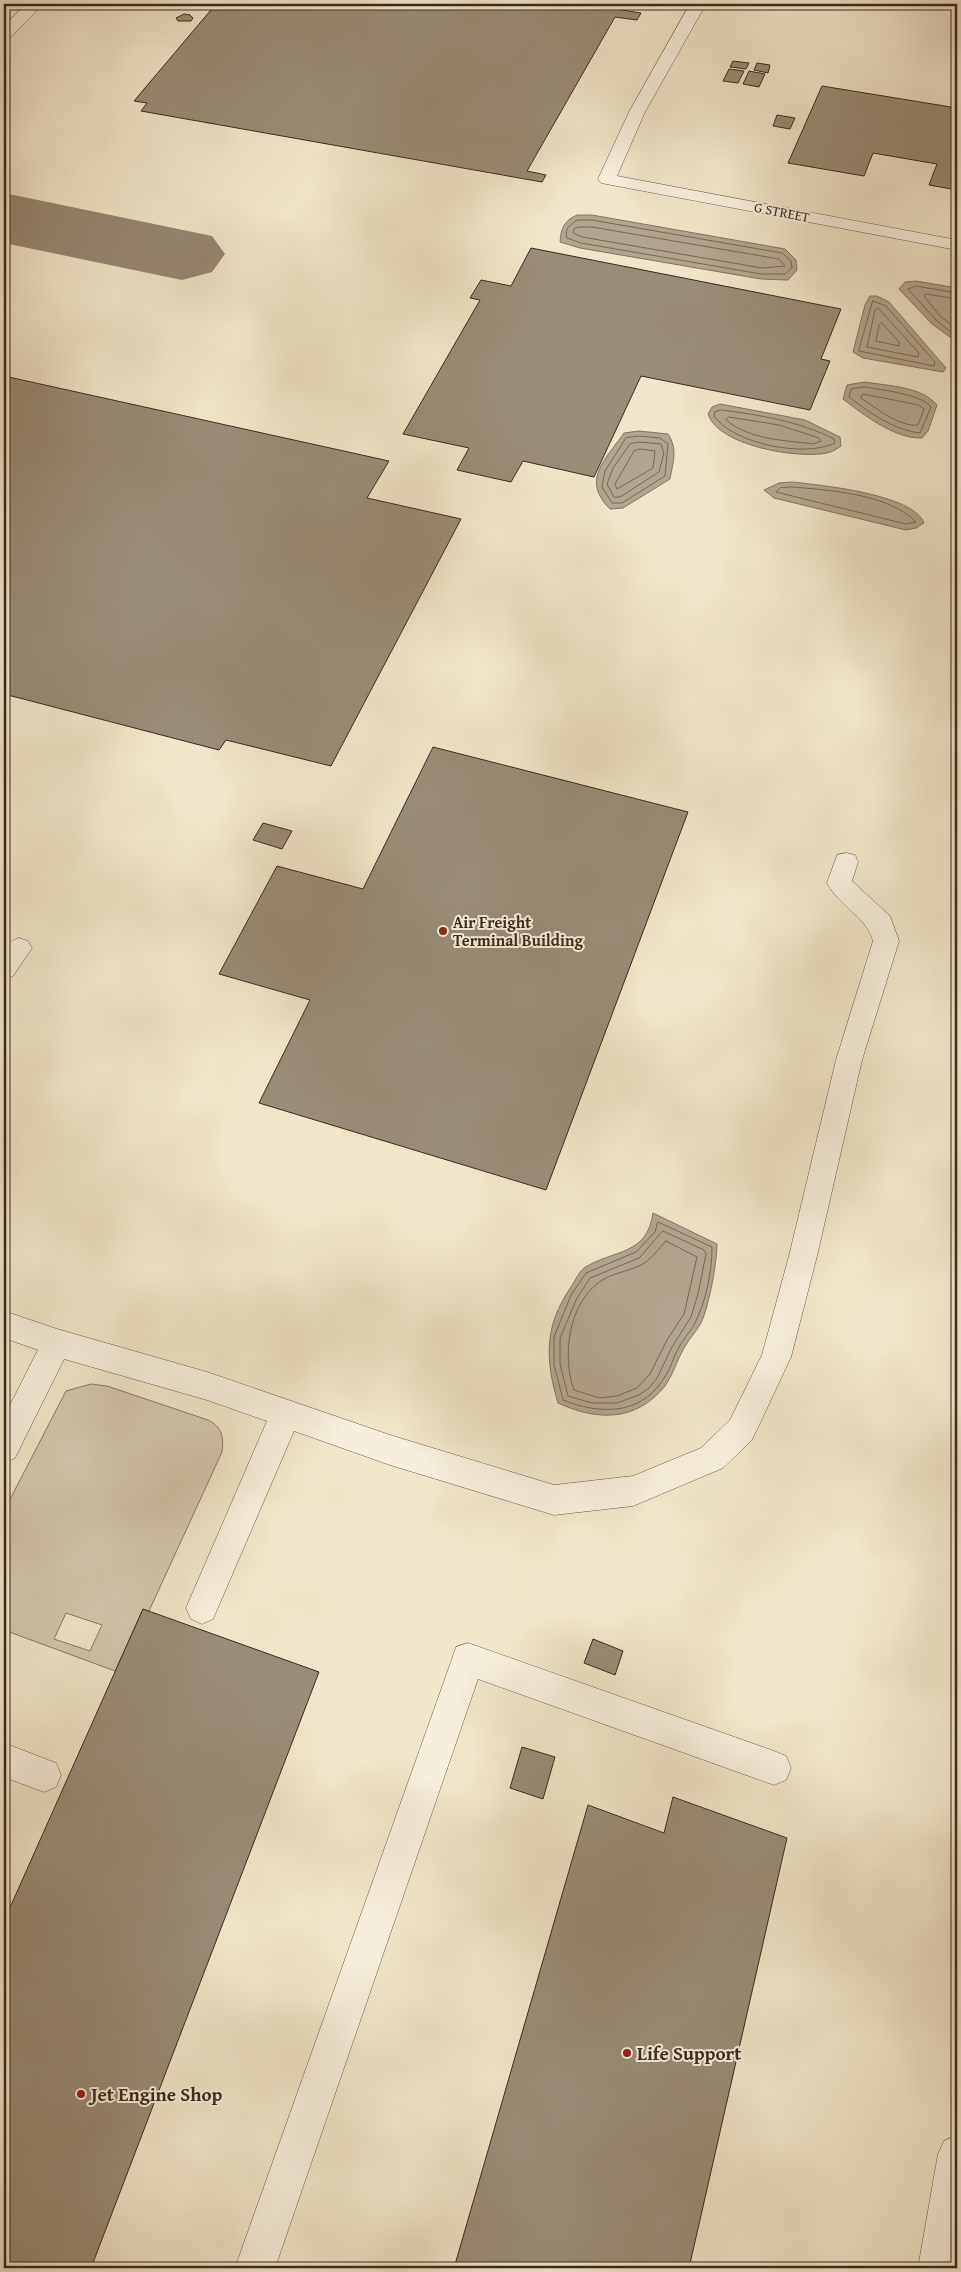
<svg xmlns="http://www.w3.org/2000/svg" width="961" height="2272" font-family="'Gentium Book Plus',serif">
  <style>
    .green { fill: #d2c6ae; stroke: #867866; fill-rule: evenodd }
    .water { fill: #b3a691; stroke: #837463 }
    .lines { fill: none; stroke-linecap: round; stroke-linejoin: round }
    .shore { stroke: #766858; stroke-width: 1 }
    .taxiway { fill: #968875; fill-rule: evenodd }
    .building { fill: #998c78; stroke: #3a2a1f }
    .minor-casing { stroke: #68594a; stroke-width: 1 }
    .minor { fill: #f6efdd; fill-rule: evenodd }
    .poi-dot { fill: #8f2418; stroke: #f6efdd; stroke-width: 2 }
    .labels { text-anchor: middle; stroke-width: 4; stroke-linejoin: round; paint-order: stroke }
    .far-street-label { font-size: 14px; fill: #3a2a1f; stroke: #f6efdd }
    .poi-label { font-size: 16px; font-weight: bold; fill: #3a2a1f; stroke: #f6efdd; text-anchor: start }
    .near-poi-label { font-size: 19px; font-weight: bold; fill: #3a2a1f; stroke: #f6efdd; text-anchor: start }
  </style>
  <rect width="100%" height="100%" fill="#f1e6cb"/>
  <filter id="stains"><feTurbulence type="fractalNoise" baseFrequency=".004" numOctaves="4"/><feColorMatrix values="0 0 0 0 .2 0 0 0 0 .09 0 0 0 0 .02 0 0 0 .5 -.17"/></filter>
  <radialGradient id="worn" r=".72"><stop offset=".6" stop-color="#630" stop-opacity="0"/><stop offset="1" stop-color="#630" stop-opacity=".3"/></radialGradient>
  <!-- green -->
  <path class="green" d="M91,1384L107,1386L208,1420C222,1427 224,1437 222,1452L149,1611L143,1609L115,1671L4,1630V1511L66,1391ZM66,1613L102,1625L90,1651L54,1639Z"/>
  <!-- water -->
  <g class="water">
    <path d="M577,215H592L785,249L796,260L797,270L788,280L761,279L580,248L560,242C561,228 564,221 577,215Z"/>
    <polygon points="916,281 957,288 957,342 932,324 899,289 905,282"/>
    <polygon points="870,296 877,296 889,302 946,368 943,372 863,358 853,352 865,305"/>
    <path d="M865,382C888,386 921,386 937,405L928,431L922,438C895,439 864,415 843,399L847,385Z"/>
    <path d="M720,404L805,420L840,437L841,446C837,449 832,452 827,453C798,459 718,446 708,414L712,407Z"/>
    <path d="M639,431L668,434C678,449 673,462 670,479L623,508L610,509C581,480 605,460 624,433Z"/>
    <path d="M792,482C820,485 913,494 924,523L916,528L906,530L774,498L764,490L779,483Z"/>
    <path d="M653,1213L717,1244C717,1262 709,1306 701,1323C696,1332 689,1339 684,1348C677,1360 673,1375 665,1386C636,1422 597,1421 558,1403C545,1359 544,1326 571,1287C575,1281 579,1272 584,1268C614,1249 647,1256 653,1213Z"/>
  </g>
  <g class="lines">
    <!-- shore -->
    <g class="shore">
      <path d="M578,220H592L782,253L791,261L792,268L785,274H761L581,243L567,238C564,229 570,224 578,220Z"/>
      <polygon points="579,227 592,227 779,259 785,266 762,268 582,237 573,233 574,229"/>
      <polyline points="957,293 916,286 908,289 936,320 957,337"/>
      <polyline points="957,299 926,294 924,296 940,316 957,329"/>
      <polygon points="873,301 886,306 935,362 934,366 859,351"/>
      <polygon points="878,308 919,353 918,357 867,347 875,310"/>
      <polygon points="882,323 899,342 899,346 876,341 879,325"/>
      <path d="M865,387C881,390 921,394 931,407L920,433C894,430 870,413 849,397L851,389Z"/>
      <path d="M863,394L919,405L924,409L918,425C899,427 876,408 861,398Z"/>
      <path d="M721,410C760,415 798,421 834,439L835,443C804,458 734,444 714,416L715,412Z"/>
      <path d="M729,417L779,425L819,438L821,441L813,444C783,440 750,440 726,420Z"/>
      <polygon points="640,436 660,438 668,444 665,476 622,503 612,503 602,487 605,471 626,438"/>
      <polygon points="640,442 661,444 664,453 659,472 620,497 614,497 607,484 613,468 630,444"/>
      <polygon points="640,449 655,451 653,468 617,489 615,484 634,451"/>
      <path d="M792,487C829,490 889,494 916,522L906,524L776,492L780,488Z"/>
      <path d="M658,1222L712,1247C712,1272 706,1302 694,1325C690,1332 683,1339 679,1347C673,1358 670,1371 662,1381C639,1416 598,1414 563,1400L554,1365V1337L571,1295L586,1273L636,1252L655,1232Z"/>
      <polygon points="663,1231 704,1250 706,1254 698,1294 691,1317 672,1347 657,1378 649,1388 639,1395 617,1403 592,1403 568,1396 560,1364 560,1338 577,1298 590,1278 639,1258"/>
      <path d="M666,1241L697,1257L684,1314L667,1340L650,1374L637,1388L617,1396L600,1398L574,1390C562,1357 568,1306 598,1283C611,1273 627,1272 641,1265C651,1260 658,1249 666,1241Z"/>
    </g>
    <!-- taxiway -->
    <polygon class="taxiway" points="4,193 212,236 225,254 212,272 182,280 4,243"/>
  </g>
  <!-- building -->
  <g class="building">
    <polygon points="216,4 582,4 641,13 637,20 615,17 527,171 546,175 542,182 141,111 147,103 134,101"/>
    <polygon points="184,14 190,15 193,18 191,21 178,21 176,18"/>
    <polygon points="733,61 749,63 746,69 730,67"/>
    <polygon points="757,63 770,65 768,73 754,70"/>
    <polygon points="729,69 744,71 738,83 723,81"/>
    <polygon points="749,71 765,74 759,87 743,84"/>
    <polygon points="822,86 957,108 957,190 929,185 937,164 873,153 864,176 788,163"/>
    <polygon points="777,115 795,118 790,129 773,126"/>
    <polygon points="531,248 841,309 821,359 830,361 810,410 641,376 594,477 523,461 511,482 457,470 469,448 403,434 480,300 470,298 481,280 511,286"/>
    <polygon points="4,376 389,461 367,498 461,519 331,766 226,740 219,750 4,694"/>
    <polygon points="433,747 688,812 546,1190 259,1103 310,1000 219,974 277,866 363,889"/>
    <polygon points="263,823 292,831 282,849 253,840"/>
    <polygon points="143,1609 319,1672 91,2268 4,2268 4,1921"/>
    <polygon points="593,1639 623,1651 615,1675 584,1663"/>
    <polygon points="522,1747 555,1757 543,1799 510,1788"/>
    <polygon points="673,1797 787,1838 689,2268 454,2268 588,1805 664,1833"/>
  </g>
  <g class="lines">
    <defs>
      <g id="minor">
        <polygon points="26,4 43,4 10,38 4,40 4,26"/>
        <polygon points="690,4 706,4 645,112 617,176 957,240 957,250 601,183 598,179 629,112"/>
        <path d="M846,853L855,855L858,862L852,881L890,916L899,941L862,1060L817,1256L791,1357L752,1440L723,1468L633,1506L554,1515L390,1465L294,1431L213,1619L202,1624L191,1619L186,1608L267,1421L207,1400L64,1359L15,1458L4,1463V1417L38,1350L4,1338V1311L57,1329L207,1372L390,1435L554,1485L633,1476L701,1448L730,1420L762,1355L789,1256L836,1060L873,941C867,917 839,906 827,883L837,855Z"/>
        <path d="M19,938L28,941L32,948L13,976L4,979C4,962 0,944 19,938Z"/>
        <polygon points="468,1643 774,1751 786,1756 791,1768 786,1780 774,1785 478,1679 275,2268 235,2268 452,1659 456,1647"/>
        <polygon points="4,1743 56,1763 61,1775 56,1787 44,1792 4,1777"/>
        <polygon points="957,2135 957,2268 918,2268 938,2154 944,2141"/>
      </g>
    </defs>
    <!-- minor casing -->
    <use href="#minor" class="minor-casing"/>
    <!-- minor -->
    <use href="#minor" class="minor"/>
  </g>
  <!-- markers -->
  <g class="poi-dot">
    <circle cx="443" cy="931" r="5"/>
    <circle cx="627" cy="2053" r="5"/>
    <circle cx="81" cy="2094" r="5"/>
  </g>
  <g class="labels">
    <!-- far-street labels -->
    <g class="far-street-label">
      <text transform="translate(782 212) rotate(11)" y="5">G STREET</text>
    </g>
    <!-- poi labels -->
    <g class="poi-label">
      <text x="453" y="928">Air Freight<tspan x="453" dy="18">Terminal Building</tspan></text>
    </g>
    <!-- near-poi labels -->
    <g class="near-poi-label">
      <text x="637" y="2060">Life Support</text>
      <text x="91" y="2101">Jet Engine Shop</text>
    </g>
  </g>
  <!-- margin -->
  <rect width="961" height="2272" fill="none" stroke="#f1e6cb" stroke-width="20"/>
  <rect x="5" y="5" width="951" height="2262" fill="none" stroke="#3a2a1f" stroke-width="2.5"/>
  <rect x="10" y="10" width="941" height="2252" fill="none" stroke="#3a2a1f"/>
  <rect width="100%" height="100%" filter="url(#stains)"/>
  <rect width="100%" height="100%" fill="url(#worn)"/>
</svg>
